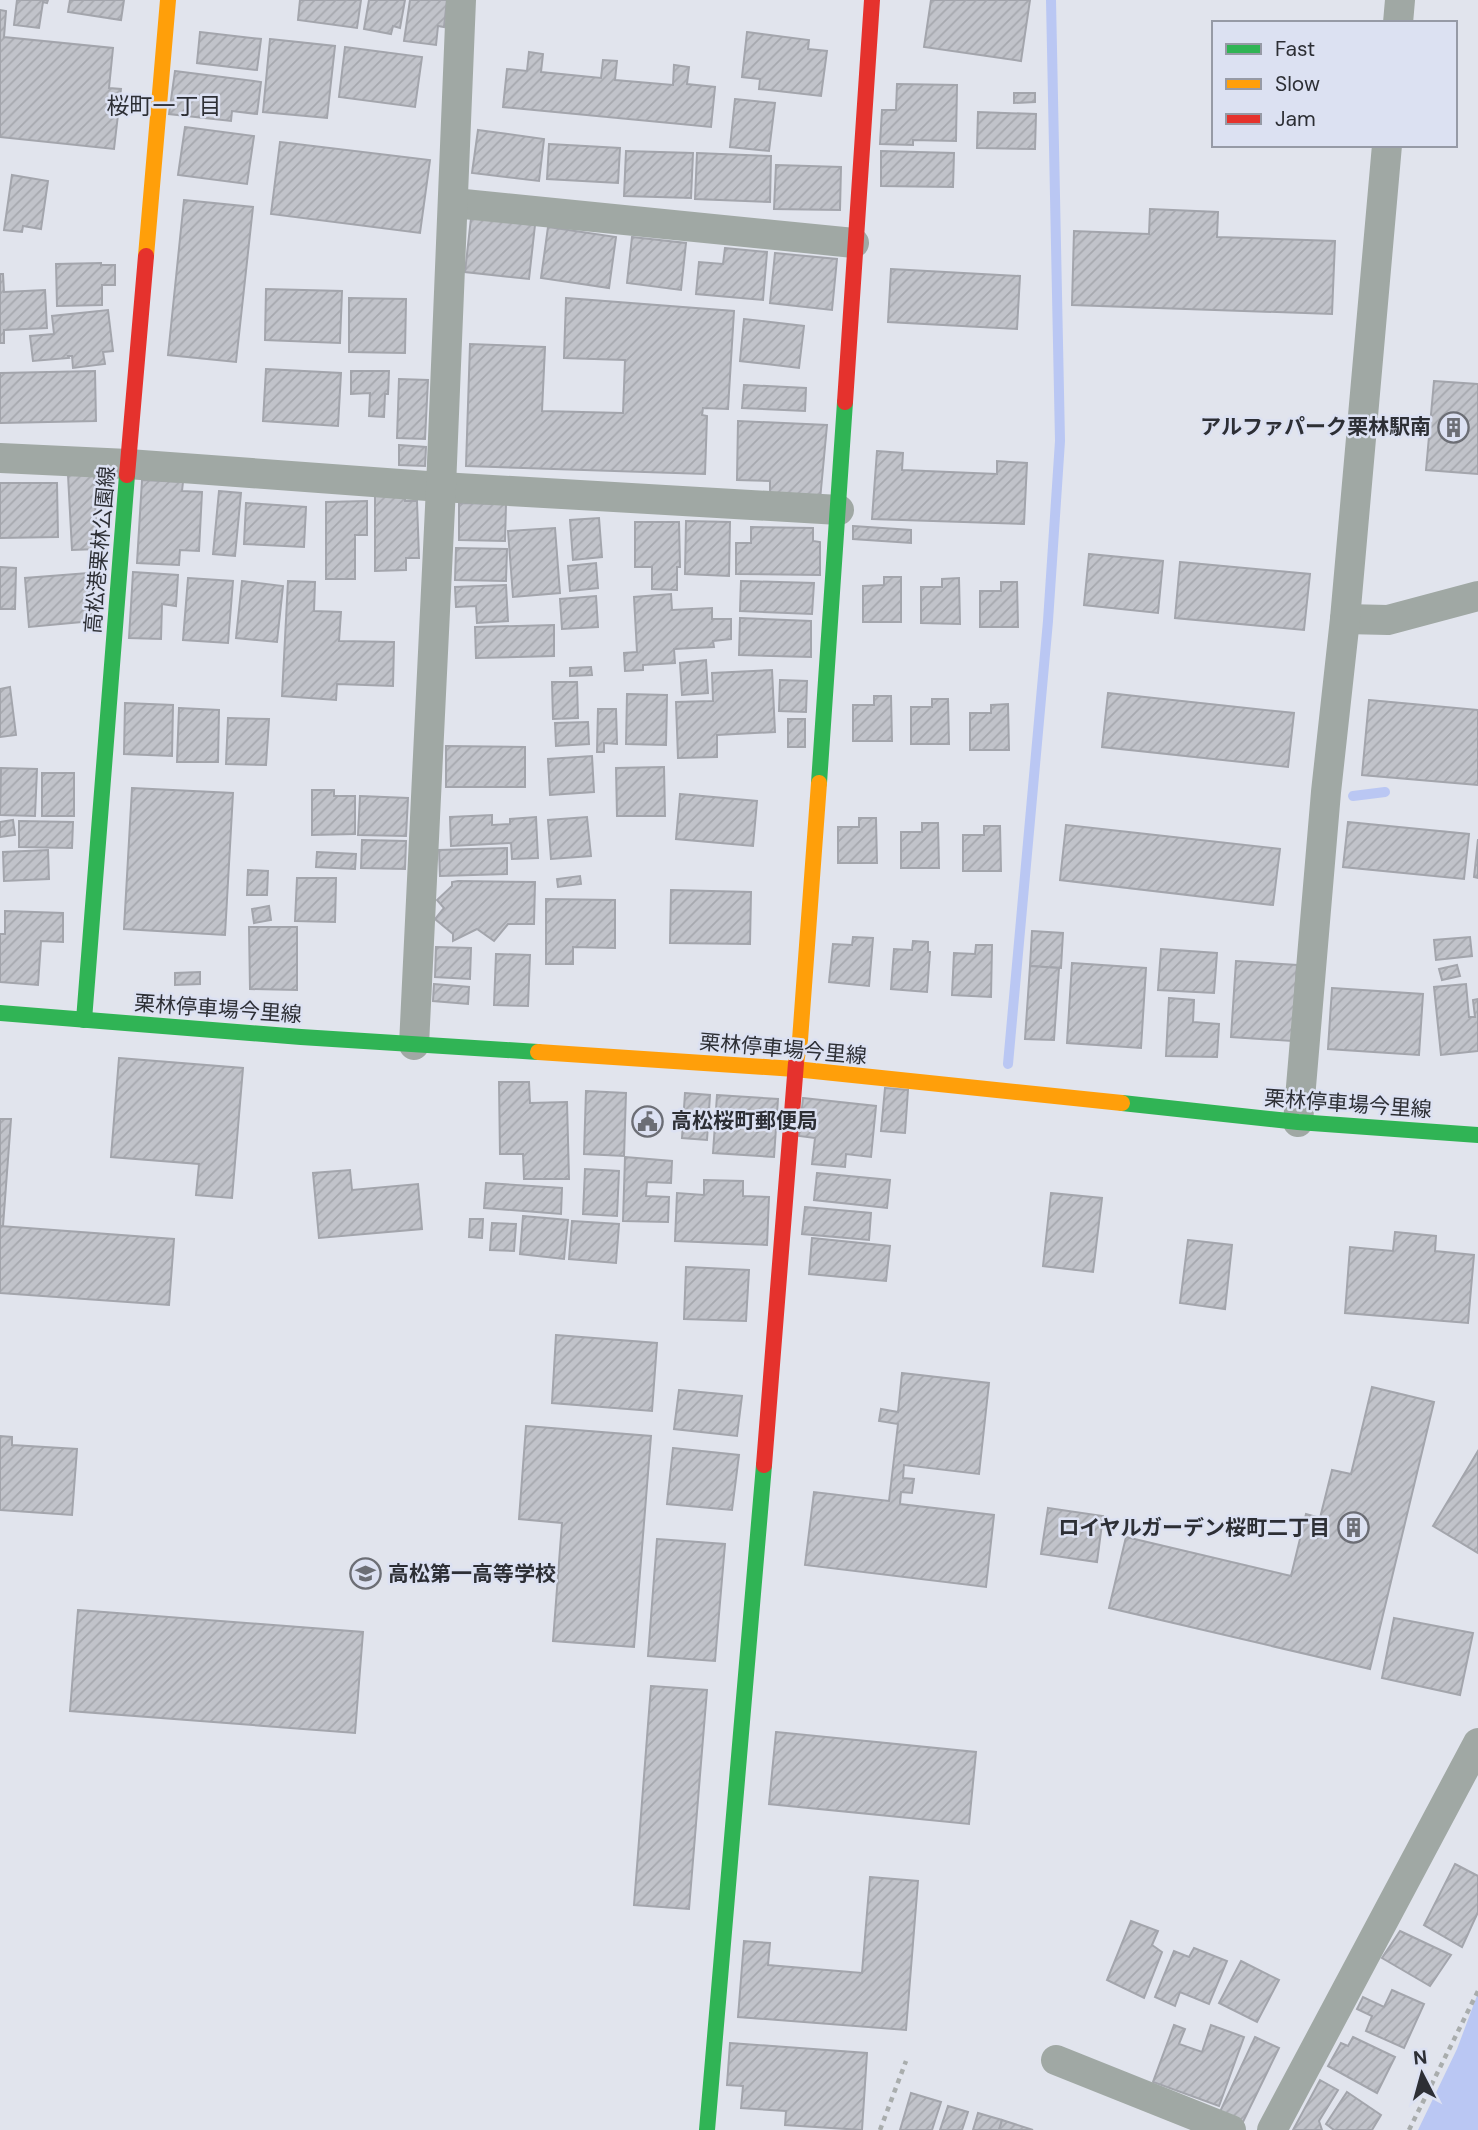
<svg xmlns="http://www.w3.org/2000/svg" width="1478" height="2130" font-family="'DM Sans','Noto Sans JP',sans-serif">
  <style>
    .water { fill: #bac7f3 }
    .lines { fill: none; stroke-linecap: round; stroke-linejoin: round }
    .stream { stroke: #bac7f3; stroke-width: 10 }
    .building { fill: url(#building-hatch); stroke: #a3a5ac; stroke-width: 2 }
    .path { stroke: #a9adad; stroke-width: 4.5; stroke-dasharray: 5 5; stroke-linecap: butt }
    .street { stroke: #a0a8a4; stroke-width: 30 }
    .fast { stroke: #30b455; stroke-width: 16 }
    .slow { stroke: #ff9f0a; stroke-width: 16 }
    .jam { stroke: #e5322d; stroke-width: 16 }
    .labels { text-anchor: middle; stroke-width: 5; stroke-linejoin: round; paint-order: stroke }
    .poi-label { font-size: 21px; font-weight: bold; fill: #2d2f35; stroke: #dce1f2; text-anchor: end }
    .street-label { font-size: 21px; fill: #2d2f35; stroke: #dce1f2 }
    .neighbourhood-label { font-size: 23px; fill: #2d2f35; stroke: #dce1f2 }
  </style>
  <defs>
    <pattern id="building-hatch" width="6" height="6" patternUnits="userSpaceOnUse" patternTransform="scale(1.75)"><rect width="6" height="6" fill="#c1c3ca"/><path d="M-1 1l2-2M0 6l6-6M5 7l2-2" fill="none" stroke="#a6a8ae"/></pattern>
  </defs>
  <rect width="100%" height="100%" fill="#e1e4ed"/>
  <!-- water -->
  <polygon class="water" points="1478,1993 1478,2130 1418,2130 1457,2049"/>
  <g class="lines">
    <!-- stream -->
    <g class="stream">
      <polyline points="1353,796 1385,792"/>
      <polyline points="1008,1064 1048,621 1060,441 1051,0"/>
    </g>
  </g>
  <!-- building -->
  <g class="building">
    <polygon points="17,0 48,0 47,3 43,2 39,28 14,25"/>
    <polygon points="70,0 124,0 121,20 68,12"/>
    <polygon points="300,0 361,0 357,28 298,20"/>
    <polygon points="369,0 405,0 400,28 393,26 391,34 364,29"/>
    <polygon points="410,0 447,0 444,27 438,26 436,45 404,41"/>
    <polygon points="931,0 1030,0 1021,61 924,47"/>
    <polygon points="0,10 6,11 4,37 113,48 109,88 121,89 114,149 0,137"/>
    <polygon points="200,32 261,39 257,70 197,63"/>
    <polygon points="747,32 809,40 808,49 827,51 821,96 759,89 760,79 742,77"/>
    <polygon points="270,39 335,46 327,118 263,112"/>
    <polygon points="345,47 422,57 415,107 339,97"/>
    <polygon points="529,52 543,54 541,72 601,78 603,60 617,61 615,80 673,85 674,65 689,67 687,84 715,87 711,127 503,107 507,69 527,71"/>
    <polygon points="175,71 261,82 257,114 232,111 231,121 169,114"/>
    <polygon points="897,84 957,85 956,141 913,140 913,145 880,144 882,110 896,110"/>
    <polygon points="1014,93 1035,93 1035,102 1014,103"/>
    <polygon points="735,99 775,103 769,151 730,147"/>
    <polygon points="978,112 1036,114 1035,149 977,148"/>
    <polygon points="185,127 254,136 247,184 178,175"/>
    <polygon points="478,130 544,139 539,181 472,173"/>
    <polygon points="280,142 430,160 420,233 271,214"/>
    <polygon points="549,144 620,148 618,183 547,179"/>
    <polygon points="626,151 693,153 691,198 624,196"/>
    <polygon points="881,151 954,153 953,187 881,186"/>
    <polygon points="697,153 771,156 770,202 695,199"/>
    <polygon points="776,165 841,167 840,210 774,209"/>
    <polygon points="12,175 48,181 41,229 23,226 22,232 4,230"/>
    <polygon points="184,200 253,207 236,362 168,355"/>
    <polygon points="1150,209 1218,212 1217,237 1335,241 1332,314 1072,305 1074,231 1149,234"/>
    <polygon points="471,218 535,225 529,279 465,272"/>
    <polygon points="548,227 616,237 609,288 541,278"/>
    <polygon points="632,237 686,243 681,290 627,283"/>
    <polygon points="725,248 767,252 763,300 696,294 699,262 723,264"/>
    <polygon points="775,253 837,259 832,310 770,303"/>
    <polygon points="101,263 101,265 115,265 115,285 102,285 102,305 57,306 56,264"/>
    <polygon points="891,269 1020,276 1017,329 888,322"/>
    <polygon points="0,274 3,274 4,292 45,290 47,328 4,330 4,343 0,343"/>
    <polygon points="266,289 342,291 340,343 265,340"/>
    <polygon points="349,298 406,299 405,353 349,352"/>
    <polygon points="566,298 734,311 728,409 703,408 702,415 707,416 705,474 466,466 470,344 545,347 542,411 623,413 625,360 564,358"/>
    <polygon points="108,310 113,351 103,352 105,364 73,368 72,356 68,356 69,358 33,361 30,336 54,334 52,316"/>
    <polygon points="744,319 804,326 799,368 740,361"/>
    <polygon points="266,369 341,373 338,426 263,421"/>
    <polygon points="95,371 96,421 0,423 0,373"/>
    <polygon points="351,371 389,371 388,394 385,394 384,417 369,416 370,393 351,394"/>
    <polygon points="399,379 428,380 425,439 397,438"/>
    <polygon points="1434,381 1478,384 1478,474 1426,470"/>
    <polygon points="744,385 806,388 805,411 742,408"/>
    <polygon points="738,421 827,425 820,500 770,498 770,481 737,480"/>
    <polygon points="399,445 426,447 425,466 399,465"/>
    <polygon points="877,451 903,453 902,470 997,474 997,461 1027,463 1024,524 872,519"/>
    <polygon points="94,473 97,549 72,550 68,475"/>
    <polygon points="142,480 183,482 182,491 202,492 199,551 180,550 179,565 137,563"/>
    <polygon points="0,483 57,483 58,537 0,538"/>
    <polygon points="219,491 241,493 235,556 213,554"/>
    <polygon points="375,495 405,495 405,501 417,501 419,558 406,558 406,570 375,571"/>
    <polygon points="367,501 367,535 355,535 355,579 326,579 326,502"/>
    <polygon points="246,503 306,507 304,547 244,544"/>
    <polygon points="459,503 506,504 505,541 459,540"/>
    <polygon points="599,518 602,557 573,560 570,520"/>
    <polygon points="686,521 730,522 729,576 685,574"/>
    <polygon points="635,522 679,522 680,567 677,567 677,590 652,589 652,567 635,567"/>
    <polygon points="853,526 911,530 911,543 853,539"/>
    <polygon points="751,527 813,528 813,541 820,542 820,575 736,574 736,543 751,543"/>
    <polygon points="555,528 560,593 513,597 508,531"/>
    <polygon points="456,548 507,549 506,581 455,580"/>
    <polygon points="1089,554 1163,561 1158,613 1084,605"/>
    <polygon points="1180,562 1310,574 1304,630 1175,618"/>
    <polygon points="596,563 598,588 570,591 568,566"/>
    <polygon points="0,567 16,568 15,609 0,609"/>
    <polygon points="133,572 178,575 176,606 162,604 161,639 129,638"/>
    <polygon points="88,573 92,621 29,627 25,578"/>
    <polygon points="884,577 901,577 901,622 863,622 863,586 884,585"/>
    <polygon points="188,578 233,581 228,643 183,640"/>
    <polygon points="959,578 960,624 921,623 921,587 942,587 942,579"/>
    <polygon points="242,581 283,586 277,642 236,638"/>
    <polygon points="288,581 315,582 314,611 341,612 339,641 394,642 393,686 337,684 336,700 282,696"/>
    <polygon points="741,581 814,583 812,614 740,611"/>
    <polygon points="1001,582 1017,582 1018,627 980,627 980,591 1001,591"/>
    <polygon points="506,585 508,621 477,623 476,606 456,607 455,587"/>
    <polygon points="671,594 672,610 712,608 712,619 731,619 731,639 713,641 714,647 674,649 675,663 643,665 643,670 625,671 624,653 637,652 634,597"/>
    <polygon points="596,596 598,627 562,629 560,599"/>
    <polygon points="740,618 811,621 811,657 739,655"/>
    <polygon points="554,625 554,656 476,658 475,627"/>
    <polygon points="706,660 708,693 682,695 680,663"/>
    <polygon points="591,667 592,675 570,676 570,668"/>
    <polygon points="772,670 775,732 717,735 717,757 678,758 676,702 713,701 712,673"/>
    <polygon points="780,680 807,681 806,712 779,711"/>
    <polygon points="552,682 577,682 578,718 553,719"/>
    <polygon points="10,687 16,735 0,737 0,689"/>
    <polygon points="1108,693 1294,713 1288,767 1102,747"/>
    <polygon points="627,694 667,695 666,745 626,744"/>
    <polygon points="874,696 891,696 892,741 853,741 853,705 874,705"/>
    <polygon points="932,699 948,699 949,744 911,744 911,707 932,707"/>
    <polygon points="1369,700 1478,710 1478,785 1362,775"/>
    <polygon points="125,703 173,705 172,756 124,754"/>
    <polygon points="1008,704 1009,750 970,750 970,713 991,713 991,705"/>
    <polygon points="179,708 219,710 218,762 177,762"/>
    <polygon points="598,709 616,709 617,744 604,743 604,752 597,752"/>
    <polygon points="228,718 269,719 266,765 226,764"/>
    <rect x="788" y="719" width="17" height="28"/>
    <polygon points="588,722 589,744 556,746 555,723"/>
    <polygon points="446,746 525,747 525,787 446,787"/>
    <polygon points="592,756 594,792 550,795 548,759"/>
    <polygon points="664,767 665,816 617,816 616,768"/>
    <polygon points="1,768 37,769 35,816 0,815"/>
    <rect x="42" y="773" width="32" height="43"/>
    <polygon points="132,788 233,793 225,935 124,929"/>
    <polygon points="312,790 334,790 334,796 355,796 355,834 312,835"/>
    <polygon points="680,794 757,801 753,846 676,839"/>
    <polygon points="360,796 408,798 406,836 358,835"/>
    <polygon points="492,815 492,825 510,824 510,819 536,817 538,858 512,859 511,843 451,846 450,817"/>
    <polygon points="587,817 591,856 551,859 548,820"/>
    <polygon points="859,818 876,818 877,863 838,863 838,827 859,827"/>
    <polygon points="13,820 15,835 0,837 0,822"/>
    <polygon points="19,821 73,822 72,848 19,847"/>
    <polygon points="1348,822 1469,834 1464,879 1343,867"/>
    <polygon points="922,823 938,823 939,868 901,868 901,832 922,832"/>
    <polygon points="1066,825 1280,849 1273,905 1060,880"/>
    <polygon points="984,826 1000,826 1001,871 963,871 963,835 984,835"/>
    <polygon points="1478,839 1478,878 1474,877"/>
    <polygon points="362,840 406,841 405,869 361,868"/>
    <polygon points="507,848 507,874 440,876 439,850"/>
    <polygon points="48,850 49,879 4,881 3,852"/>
    <polygon points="317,852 356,854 355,869 316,867"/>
    <polygon points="248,870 268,871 267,895 247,895"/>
    <polygon points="580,876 581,884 558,887 557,879"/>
    <polygon points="297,878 336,878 335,922 295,921"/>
    <polygon points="458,881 535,882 534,924 508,924 494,941 477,929 453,941 453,934 435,919 444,908 437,900 452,886 452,882"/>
    <polygon points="671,890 751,892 750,944 670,943"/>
    <polygon points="546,899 615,900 615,948 573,947 573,964 546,964"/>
    <polygon points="269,906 271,920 254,923 252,909"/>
    <polygon points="5,911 63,913 63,942 41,941 38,985 0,982 0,934 5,934"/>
    <polygon points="249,927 297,927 297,990 250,989"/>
    <polygon points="1032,931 1063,933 1061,968 1030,966"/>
    <polygon points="853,937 873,938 869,986 829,982 833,944 852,945"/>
    <polygon points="1470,937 1472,956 1436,960 1434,940"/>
    <polygon points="913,941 928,942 928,952 930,952 927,992 891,989 894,949 912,950"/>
    <polygon points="976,945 992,945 991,997 952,995 954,953 975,954"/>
    <polygon points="436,947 471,948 470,979 435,977"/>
    <polygon points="1161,949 1217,953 1214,993 1158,990"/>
    <polygon points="496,954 530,955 528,1006 494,1005"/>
    <polygon points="1236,961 1297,965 1292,1041 1231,1037"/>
    <polygon points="1072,963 1146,968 1141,1048 1067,1043"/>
    <polygon points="1457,965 1460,976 1442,980 1439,969"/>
    <polygon points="1030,966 1059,968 1054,1040 1025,1039"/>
    <polygon points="200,972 200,984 175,985 175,973"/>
    <polygon points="434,984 469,987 468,1004 433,1001"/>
    <polygon points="1466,984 1469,1017 1475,1017 1473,1000 1478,999 1478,1051 1441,1055 1434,987"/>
    <polygon points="1332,988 1423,994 1419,1055 1328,1049"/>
    <polygon points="1169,998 1194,1000 1193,1022 1219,1024 1217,1057 1166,1056"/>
    <polygon points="119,1058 243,1068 232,1198 196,1195 199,1164 111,1157"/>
    <polygon points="499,1082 529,1082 530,1103 567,1102 569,1179 524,1179 523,1154 500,1154"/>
    <polygon points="885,1088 908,1090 905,1133 881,1131"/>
    <polygon points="586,1091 626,1093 624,1156 584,1154"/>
    <polygon points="685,1093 710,1095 707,1140 682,1138"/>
    <polygon points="717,1095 778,1099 774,1157 713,1153"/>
    <polygon points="803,1098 876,1106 871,1157 846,1154 845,1167 812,1164 815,1138 799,1136"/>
    <polygon points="0,1119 11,1119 3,1226 0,1226"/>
    <polygon points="625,1157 672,1161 671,1183 647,1182 646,1196 669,1197 668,1222 623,1221"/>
    <polygon points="585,1169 619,1171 617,1216 583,1214"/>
    <polygon points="350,1170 352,1190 418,1184 422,1229 319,1238 313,1173"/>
    <polygon points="817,1173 890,1180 887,1208 814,1200"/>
    <polygon points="704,1180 743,1181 743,1196 769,1197 767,1245 675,1241 677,1193 704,1195"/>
    <polygon points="486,1183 562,1188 561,1214 484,1208"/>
    <polygon points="1051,1193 1102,1198 1093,1272 1043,1266"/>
    <polygon points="805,1207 871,1213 869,1240 802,1234"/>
    <polygon points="523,1216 568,1220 564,1259 520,1254"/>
    <polygon points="470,1219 483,1219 482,1238 469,1237"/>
    <polygon points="572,1221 619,1224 616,1263 569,1259"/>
    <polygon points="492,1223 516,1224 514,1251 490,1250"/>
    <polygon points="0,1226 174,1239 169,1305 0,1293"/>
    <polygon points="1395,1232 1436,1236 1435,1251 1474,1255 1468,1323 1345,1313 1350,1247 1393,1251"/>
    <polygon points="812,1238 890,1246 886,1281 809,1274"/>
    <polygon points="1188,1240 1232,1245 1225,1309 1180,1303"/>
    <polygon points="686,1267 749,1270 746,1321 684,1319"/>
    <polygon points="556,1335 657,1343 652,1411 552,1403"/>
    <polygon points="902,1373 989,1383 979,1474 904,1465 903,1478 914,1479 912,1493 901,1492 900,1504 994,1515 986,1587 805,1565 814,1492 889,1501 898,1424 879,1421 881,1409 898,1412"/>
    <polygon points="1372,1387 1434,1402 1370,1669 1109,1608 1126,1537 1291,1576 1306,1514 1320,1518 1332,1470 1351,1474"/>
    <polygon points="679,1390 742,1396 737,1436 674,1429"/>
    <polygon points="526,1426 651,1436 634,1647 553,1641 562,1523 519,1519"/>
    <polygon points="0,1436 12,1437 12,1445 77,1449 72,1515 0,1510"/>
    <polygon points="673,1448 739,1455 732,1510 667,1504"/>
    <polygon points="1478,1451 1478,1553 1433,1526"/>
    <polygon points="1048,1508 1103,1516 1097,1562 1041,1554"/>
    <polygon points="657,1539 725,1544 715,1661 648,1656"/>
    <polygon points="78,1610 363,1632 355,1733 70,1711"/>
    <polygon points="1394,1618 1473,1633 1460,1695 1382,1678"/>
    <polygon points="651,1686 707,1690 689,1909 634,1905"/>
    <polygon points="776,1732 976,1752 969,1824 769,1804"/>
    <polygon points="1455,1864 1478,1876 1478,1912 1462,1947 1424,1925"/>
    <polygon points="870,1877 918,1881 906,2030 738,2017 744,1941 770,1943 768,1965 862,1973"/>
    <polygon points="1131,1921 1158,1931 1152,1945 1162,1952 1144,1998 1107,1980"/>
    <polygon points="1400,1931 1451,1955 1430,1986 1382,1958"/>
    <polygon points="1194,1948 1227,1961 1209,2004 1180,1992 1175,2006 1155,1997 1174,1951 1189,1957"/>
    <polygon points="1241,1961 1279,1980 1257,2022 1219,2003"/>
    <polygon points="1392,1990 1424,2004 1404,2048 1366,2031 1372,2016 1357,2009 1363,1997 1384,2007"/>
    <polygon points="1174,2025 1185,2029 1179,2044 1202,2052 1211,2025 1244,2037 1219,2106 1153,2082"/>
    <polygon points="1255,2037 1279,2048 1241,2126 1218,2116"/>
    <polygon points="1353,2037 1395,2057 1377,2093 1328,2066 1341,2043 1348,2046"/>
    <polygon points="730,2043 867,2053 862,2130 785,2125 786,2111 741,2108 743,2086 727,2085"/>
    <polygon points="1320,2080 1338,2090 1319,2121 1322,2130 1293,2130"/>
    <polygon points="1347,2092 1381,2115 1372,2130 1334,2130 1326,2124"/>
    <polygon points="911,2093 941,2102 932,2130 900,2130"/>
    <polygon points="948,2106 968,2112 962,2130 940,2130"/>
    <polygon points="978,2113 1002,2120 999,2130 973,2130"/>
    <polygon points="1002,2120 1033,2130 999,2130"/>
  </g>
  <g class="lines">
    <!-- path -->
    <g class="path">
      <polyline points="880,2130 906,2061"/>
      <polyline points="1409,2130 1478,1991"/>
    </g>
    <!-- street -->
    <g class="street">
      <polyline points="1398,23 1400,0"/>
      <polyline points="454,203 854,243"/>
      <polyline points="0,458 128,464 441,487 839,510"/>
      <polyline points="1345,619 1388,620 1478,596"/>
      <polyline points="414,1045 441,487 461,0"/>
      <polyline points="1298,1122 1326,792 1345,619 1387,145"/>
      <polyline points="1056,2060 1231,2130"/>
      <polyline points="1272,2130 1478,1743"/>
    </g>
    <!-- fast -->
    <g class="fast">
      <polyline points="819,783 845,402"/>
      <polyline points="0,1013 301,1037 538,1052"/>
      <polyline points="84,1020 127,475"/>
      <polyline points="1122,1103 1298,1122 1478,1135"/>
      <polyline points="707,2130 764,1465"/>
    </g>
    <!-- slow -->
    <g class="slow">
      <polyline points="146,256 168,0"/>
      <polyline points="538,1052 795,1069 1122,1103"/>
      <polyline points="796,1063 800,1040 819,783"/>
    </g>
    <!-- jam -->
    <g class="jam">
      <polyline points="845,402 872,0"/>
      <polyline points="127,475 146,256"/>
      <polyline points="764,1465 796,1063"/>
    </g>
  </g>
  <!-- icons -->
  <defs>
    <symbol id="building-ring" viewBox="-11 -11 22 22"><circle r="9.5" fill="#dce1f2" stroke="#6c6e75" stroke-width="1.5"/><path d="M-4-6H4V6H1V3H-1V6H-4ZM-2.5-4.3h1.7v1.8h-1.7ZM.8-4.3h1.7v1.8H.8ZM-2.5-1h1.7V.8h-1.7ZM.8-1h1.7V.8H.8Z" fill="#6c6e75"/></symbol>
    <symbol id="civic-ring" viewBox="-11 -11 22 22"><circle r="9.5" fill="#dce1f2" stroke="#6c6e75" stroke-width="1.5"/><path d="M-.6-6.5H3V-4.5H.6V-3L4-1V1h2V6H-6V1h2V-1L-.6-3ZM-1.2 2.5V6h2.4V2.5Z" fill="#6c6e75"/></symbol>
    <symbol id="school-ring" viewBox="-11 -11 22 22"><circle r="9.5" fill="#dce1f2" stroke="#6c6e75" stroke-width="1.5"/><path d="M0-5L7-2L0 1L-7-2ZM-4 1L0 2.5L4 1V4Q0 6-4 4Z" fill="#6c6e75"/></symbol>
  </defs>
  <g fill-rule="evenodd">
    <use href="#building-ring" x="1436" y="410" width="35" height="35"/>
    <use href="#civic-ring" x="630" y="1104" width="35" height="35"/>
    <use href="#building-ring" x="1336" y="1510" width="35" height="35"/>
    <use href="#school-ring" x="348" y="1556" width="35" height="35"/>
  </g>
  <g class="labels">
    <!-- poi labels -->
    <g class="poi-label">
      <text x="1431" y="434">アルファパーク栗林駅南</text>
      <text x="671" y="1128" text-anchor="start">高松桜町郵便局</text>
      <text x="1330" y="1535">ロイヤルガーデン桜町二丁目</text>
      <text x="388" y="1581" text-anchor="start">高松第一高等学校</text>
    </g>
    <!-- street labels -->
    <g class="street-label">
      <text transform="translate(100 550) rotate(-85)" y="7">高松港栗林公園線</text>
      <text transform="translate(218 1009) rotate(4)" y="7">栗林停車場今里線</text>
      <text transform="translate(783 1049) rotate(5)" y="7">栗林停車場今里線</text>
      <text transform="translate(1348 1104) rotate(4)" y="7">栗林停車場今里線</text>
    </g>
    <!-- neighbourhood labels -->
    <g class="neighbourhood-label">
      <text x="164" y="114">桜町一丁目</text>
    </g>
  </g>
  <!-- legend -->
  <rect x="1212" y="21" width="245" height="126" fill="#dce1f2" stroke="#969aa6" stroke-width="2"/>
  <rect x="1226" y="44" width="35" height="10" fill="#30b455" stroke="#969aa6" stroke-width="2"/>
  <text x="1275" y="56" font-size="21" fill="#2d2f35">Fast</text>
  <rect x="1226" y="79" width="35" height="10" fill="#ff9f0a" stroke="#969aa6" stroke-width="2"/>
  <text x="1275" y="91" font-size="21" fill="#2d2f35">Slow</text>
  <rect x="1226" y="114" width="35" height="10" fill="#e5322d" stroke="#969aa6" stroke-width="2"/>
  <text x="1275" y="126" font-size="21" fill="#2d2f35">Jam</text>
  <!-- north arrow -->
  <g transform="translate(1422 2074) rotate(354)" stroke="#dce1f2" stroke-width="5" paint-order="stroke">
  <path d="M0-5L12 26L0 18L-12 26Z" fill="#2d2f35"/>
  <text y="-10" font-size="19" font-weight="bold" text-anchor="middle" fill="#2d2f35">N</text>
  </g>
</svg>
